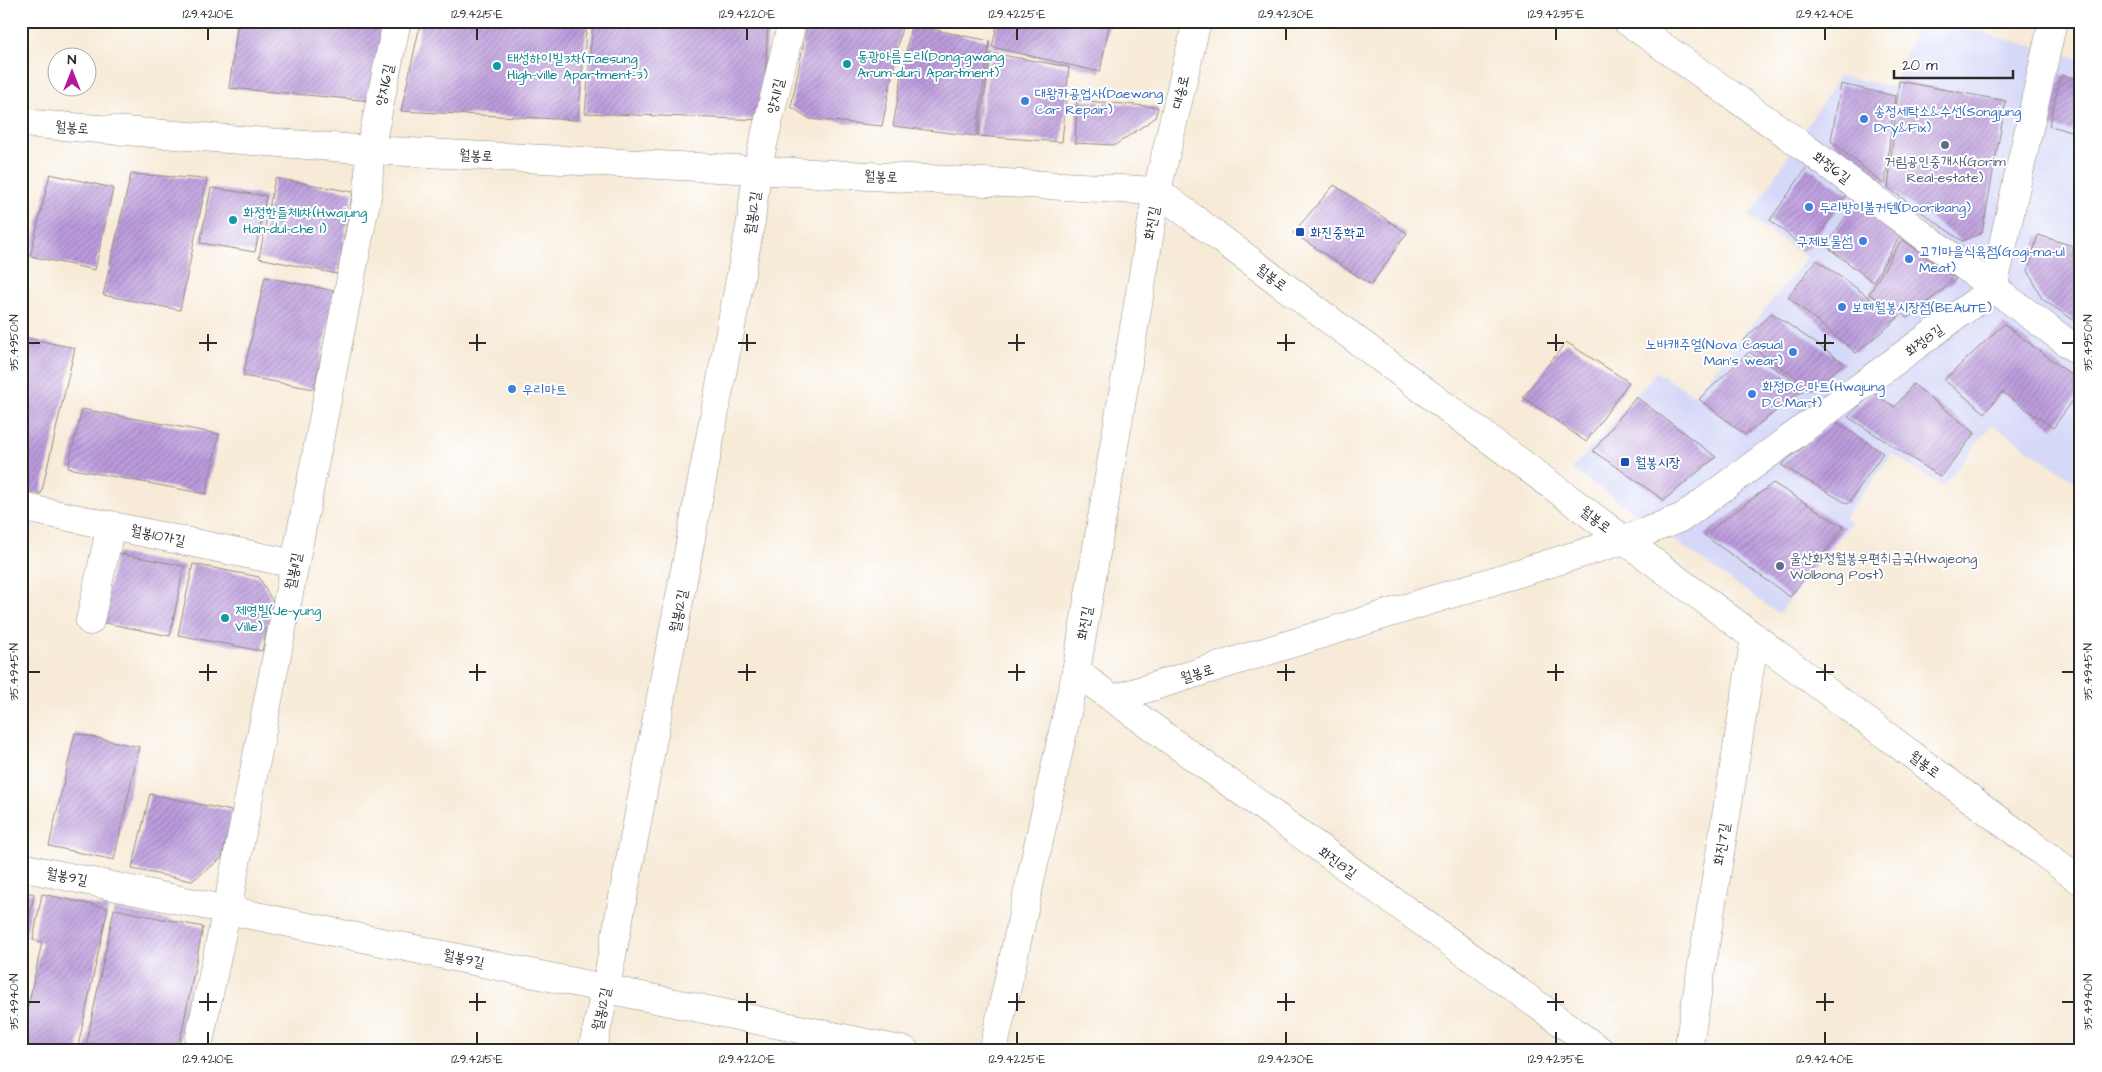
<svg xmlns="http://www.w3.org/2000/svg" width="2102" height="1072" font-family="'Architects Daughter','Poor Story',sans-serif">
  <style>
    .built { fill: #d6d8f8 }
    .building { fill: url(#building-hatch) }
    .lines { fill: none; stroke-linecap: round; stroke-linejoin: round }
    .minor-casing { stroke: #918b82; stroke-width: 29 }
    .minor { stroke: #fff; stroke-width: 28 }
    .ticks { fill: none; stroke: #2b2b2b; stroke-width: 2 }
    .culture-dot { fill: #0f9aa8; stroke: #fff; stroke-width: 2 }
    .shop-dot { fill: #3f7fe0; stroke: #fff; stroke-width: 2 }
    .service-dot { fill: #5c6f8a; stroke: #fff; stroke-width: 2 }
    .transit-dot { fill: #1a4fb4; stroke: #fff; stroke-width: 2 }
    .labels { text-anchor: middle; stroke-width: 4; stroke-linejoin: round; paint-order: stroke }
    .culture-label { font-size: 14px; fill: #0d838f; stroke: #fff; text-anchor: start }
    .street-label { font-size: 14px; fill: #2b2b2b; stroke: #fff }
    .shop-label { font-size: 14px; fill: #366cbe; stroke: #fff; text-anchor: start }
    .service-label { font-size: 14px; fill: #4e5e75; stroke: #fff }
    .transit-label { font-size: 14px; fill: #164399; stroke: #fff; text-anchor: start }
    .neatline { fill: none; stroke: #2b2b2b; stroke-width: 2 }
    .ticks-label { font-size: 12px; text-anchor: middle; fill: #2b2b2b }
  </style>
  <defs>
    <pattern id="building-hatch" width="6" height="6" patternUnits="userSpaceOnUse" patternTransform="scale(1.25)"><rect width="6" height="6" fill="#bc9bdd"/><path d="M-1 1l2-2M0 6l6-6M5 7l2-2" fill="none" stroke="#997fb3"/></pattern>
  </defs>
  <rect width="100%" height="100%" fill="#fff"/>
  <filter id="ink" filterUnits="userSpaceOnUse"><feTurbulence type="fractalNoise" baseFrequency=".02" numOctaves="2"/><feDisplacementMap in="SourceGraphic" scale="10" xChannelSelector="R" yChannelSelector="G"/><feConvolveMatrix kernelMatrix="1 2 1 2 8 2 1 2 1" color-interpolation-filters="sRGB"/></filter>
  <filter id="wash" filterUnits="userSpaceOnUse"><feTurbulence type="fractalNoise" baseFrequency=".0096" numOctaves="4" result="noise"/><feDisplacementMap in="SourceGraphic" scale="20" xChannelSelector="R" yChannelSelector="G"/><feGaussianBlur stdDeviation="1.12" result="paint"/><feColorMatrix in="noise" values="0 0 0 0 0 0 0 0 0 0 0 0 0 0 0 0 0 1.4 0 .05"/><feComposite in="paint" operator="in"/></filter>
  <g filter="url(#wash)">
    <rect width="100%" height="100%" fill="#f7ebd8"/>
    <!-- built -->
    <polygon class="built" points="1919,21 1937,21 2081,59 2081,486 1992,424 1943,486 1892,454 1844,518 1851,523 1779,614 1572,469 1656,372 1694,395 1807,258 1749,217 1839,76 1893,87"/>
    <g id="blocks">
      <!-- building -->
      <g class="building">
        <polygon points="238,21 387,21 372,101 229,88"/>
        <polygon points="421,21 587,21 578,120 401,111"/>
        <polygon points="593,21 768,21 763,120 585,113"/>
        <polygon points="808,21 903,21 882,126 810,119 791,107"/>
        <polygon points="998,21 1110,21 1100,72 992,47"/>
        <polygon points="1151,21 1172,21 1171,26"/>
        <polygon points="911,25 990,41 976,136 893,126"/>
        <polygon points="991,53 1069,67 1062,142 978,136"/>
        <polygon points="2061,75 2081,79 2081,133 2049,126"/>
        <polygon points="1899,81 2006,101 1982,233 1962,241 1888,188"/>
        <polygon points="1841,84 1895,96 1885,185 1831,141"/>
        <polygon points="1077,100 1158,107 1155,118 1115,145 1075,143"/>
        <polygon points="1807,167 1848,194 1807,250 1770,220"/>
        <polygon points="50,174 113,188 95,270 30,256"/>
        <polygon points="131,174 207,179 180,310 103,295"/>
        <polygon points="275,178 353,192 337,274 259,258"/>
        <polygon points="1334,185 1407,233 1371,285 1293,233"/>
        <polygon points="211,188 266,196 255,252 200,243"/>
        <polygon points="1855,202 1901,235 1873,282 1826,246"/>
        <polygon points="2038,235 2073,246 2072,258 2081,264 2081,325 2042,299 2028,270"/>
        <polygon points="1902,239 1956,279 1908,318 1869,294"/>
        <polygon points="1817,260 1898,318 1856,353 1788,297"/>
        <polygon points="265,277 335,291 314,389 243,376"/>
        <polygon points="1772,313 1844,363 1812,389 1743,341"/>
        <polygon points="2004,324 2081,382 2081,389 2053,428 2002,392 1985,413 1944,380"/>
        <polygon points="21,337 75,348 41,494 21,490"/>
        <polygon points="1566,342 1629,382 1586,442 1523,397"/>
        <polygon points="1749,352 1806,388 1745,435 1699,399"/>
        <polygon points="1913,384 1975,433 1941,477 1848,417 1873,393 1895,407"/>
        <polygon points="1636,397 1716,457 1664,500 1593,451"/>
        <polygon points="82,409 219,434 206,494 68,468"/>
        <polygon points="1835,421 1883,453 1848,504 1781,465"/>
        <polygon points="1773,483 1844,527 1790,597 1704,535"/>
        <polygon points="116,553 184,566 170,636 101,622"/>
        <polygon points="193,564 259,577 273,602 262,651 178,635"/>
        <polygon points="75,733 139,747 114,860 49,846"/>
        <polygon points="150,794 232,811 222,858 192,881 132,869"/>
        <polygon points="21,891 34,894 25,939 21,939"/>
        <polygon points="42,894 108,908 77,1051 21,1049 21,1039 42,942 33,940"/>
        <polygon points="114,909 203,927 178,1051 85,1051"/>
      </g>
    </g>
  </g>
  <g filter="url(#ink)">
    <use href="#blocks" fill-opacity="0" stroke="#918b82" stroke-width="1"/>
    <g class="lines">
      <defs>
        <g id="minor">
          <polyline points="1627,21 1803,146 2081,353"/>
          <polyline points="21,123 370,150 1157,191 2081,881"/>
          <polyline points="21,507 295,564"/>
          <polyline points="90,621 111,525"/>
          <polyline points="1076,672 1601,1051"/>
          <polyline points="1113,699 1625,540 1683,517 1993,289 2053,21"/>
          <polyline points="21,867 905,1051"/>
          <polyline points="197,1051 227,909 368,191 370,150 397,21"/>
          <polyline points="592,1051 606,987 751,221 757,170 792,21"/>
          <polyline points="993,1051 1076,672 1157,191 1197,21"/>
          <polyline points="1688,1051 1755,637"/>
        </g>
      </defs>
      <!-- minor casing -->
      <use href="#minor" class="minor-casing"/>
      <!-- minor -->
      <use href="#minor" class="minor"/>
    </g>
  </g>
  <!-- ticks -->
  <path class="ticks" d="M208,28V40M477,28V40M747,28V40M1017,28V40M1286,28V40M1556,28V40M1825,28V40M208,334V351M477,334V351M747,334V351M1017,334V351M1286,334V351M1556,334V351M1825,334V351M28,343H40M199,343H217M469,343H486M738,343H756M1008,343H1025M1277,343H1295M1547,343H1564M1816,343H1834M2062,343H2074M208,664V681M477,664V681M747,664V681M1017,664V681M1286,664V681M1556,664V681M1825,664V681M28,672H40M199,672H217M469,672H486M738,672H756M1008,672H1025M1277,672H1295M1547,672H1564M1816,672H1834M2062,672H2074M208,993V1011M477,993V1011M747,993V1011M1017,993V1011M1286,993V1011M1556,993V1011M1825,993V1011M28,1002H40M199,1002H217M469,1002H486M738,1002H756M1008,1002H1025M1277,1002H1295M1547,1002H1564M1816,1002H1834M2062,1002H2074M208,1032V1044M477,1032V1044M747,1032V1044M1017,1032V1044M1286,1032V1044M1556,1032V1044M1825,1032V1044"/>
  <!-- markers -->
  <g class="culture-dot">
    <circle cx="847" cy="64" r="5"/>
    <circle cx="497" cy="66" r="5"/>
    <circle cx="233" cy="220" r="5"/>
    <circle cx="225" cy="618" r="5"/>
  </g>
  <g class="shop-dot">
    <circle cx="1025" cy="101" r="5"/>
    <circle cx="1864" cy="119" r="5"/>
    <circle cx="1809" cy="207" r="5"/>
    <circle cx="1863" cy="241" r="5"/>
    <circle cx="1909" cy="259" r="5"/>
    <circle cx="1842" cy="307" r="5"/>
    <circle cx="1793" cy="352" r="5"/>
    <circle cx="512" cy="389" r="5"/>
    <circle cx="1752" cy="394" r="5"/>
  </g>
  <g class="service-dot">
    <circle cx="1945" cy="145" r="5"/>
    <circle cx="1780" cy="566" r="5"/>
  </g>
  <g class="transit-dot">
    <rect x="1295" y="227" width="10" height="10" rx="2.5"/>
    <rect x="1620" y="457" width="10" height="10" rx="2.5"/>
  </g>
  <g class="labels">
    <!-- culture labels -->
    <g class="culture-label">
      <text x="857" y="61">동광아름드리(Dong-gwang<tspan x="857" dy="16">Arum-duri Apartment)</tspan></text>
      <text x="507" y="63">태성하이빌3차(Taesung<tspan x="507" dy="16">High-ville Apartment-3)</tspan></text>
      <text x="243" y="217">화정한들체1차(Hwajung<tspan x="243" dy="16">Han-dul-che I)</tspan></text>
      <text x="235" y="615">제영빌(Je-yung<tspan x="235" dy="16">Ville)</tspan></text>
    </g>
    <!-- street labels -->
    <g class="street-label">
      <text transform="translate(384 85) rotate(-78)" y="5">양지6길</text>
      <text transform="translate(1180 92) rotate(-77)" y="5">대송로</text>
      <text transform="translate(775 96) rotate(-77)" y="5">양지1길</text>
      <text transform="translate(72 127) rotate(4)" y="5">월봉로</text>
      <text transform="translate(476 155) rotate(3)" y="5">월봉로</text>
      <text transform="translate(1832 167) rotate(37)" y="5">화정6길</text>
      <text transform="translate(881 176) rotate(3)" y="5">월봉로</text>
      <text transform="translate(752 213) rotate(-82)" y="5">월봉12길</text>
      <text transform="translate(1151 223) rotate(-80)" y="5">화진길</text>
      <text transform="translate(1272 277) rotate(37)" y="5">월봉로</text>
      <text transform="translate(1924 340) rotate(-36)" y="5">화정8길</text>
      <text transform="translate(1596 519) rotate(37)" y="5">월봉로</text>
      <text transform="translate(158 535) rotate(12)" y="5">월봉10가길</text>
      <text transform="translate(293 571) rotate(-79)" y="5">월봉11길</text>
      <text transform="translate(678 611) rotate(-79)" y="5">월봉12길</text>
      <text transform="translate(1084 623) rotate(-80)" y="5">화진길</text>
      <text transform="translate(1197 673) rotate(-17)" y="5">월봉로</text>
      <text transform="translate(1925 764) rotate(37)" y="5">월봉로</text>
      <text transform="translate(1721 844) rotate(-81)" y="5">화진7길</text>
      <text transform="translate(1338 862) rotate(36)" y="5">화진8길</text>
      <text transform="translate(67 876) rotate(11)" y="5">월봉9길</text>
      <text transform="translate(464 958) rotate(12)" y="5">월봉9길</text>
      <text transform="translate(601 1009) rotate(-78)" y="5">월봉12길</text>
    </g>
    <!-- shop labels -->
    <g class="shop-label">
      <text x="1035" y="98">대왕카공업사(Daewang<tspan x="1035" dy="16">Car Repair)</tspan></text>
      <text x="1874" y="116">송정세탁소&amp;수선(Songjung<tspan x="1874" dy="16">Dry&amp;Fix)</tspan></text>
      <text x="1819" y="212">두리방이불커텐(Dooribang)</text>
      <text x="1853" y="246" text-anchor="end">구제보물섬</text>
      <text x="1919" y="256">고기마을식육점(Gogi-ma-ul<tspan x="1919" dy="16">Meat)</tspan></text>
      <text x="1852" y="312">보떼월봉시장점(BEAUTE)</text>
      <text x="1783" y="349" text-anchor="end">노바캐주얼(Nova Casual<tspan x="1783" dy="16">Man's wear)</tspan></text>
      <text x="1762" y="391">화정D.C.마트(Hwajung<tspan x="1762" dy="16">D.C.Mart)</tspan></text>
      <text x="522" y="394">우리마트</text>
    </g>
    <!-- service labels -->
    <g class="service-label">
      <text x="1945" y="166">거림공인중개사(Gorim<tspan x="1945" dy="16">Real-estate)</tspan></text>
      <text x="1790" y="563" text-anchor="start">울산화정월봉우편취급국(Hwajeong<tspan x="1790" dy="16">Wolbong Post)</tspan></text>
    </g>
    <!-- transit labels -->
    <g class="transit-label">
      <text x="1310" y="237">화진중학교</text>
      <text x="1635" y="467">월봉시장</text>
    </g>
  </g>
  <!-- margin -->
  <rect width="2102" height="1072" fill="none" stroke="#fff" stroke-width="55"/>
  <!-- north arrow -->
  <g transform="translate(72 72)"><circle r="24" fill="#ffffff" stroke="#aaaaaa"/>
  <path d="M0-4L9 19L0 12L-9 19Z" fill="#b5179e"/>
  <text y="-8" font-size="14" font-weight="bold" text-anchor="middle" fill="#2b2b2b">N</text>
  </g>
  <!-- scale -->
  <path d="M1894 70v8h119v-8" fill="none" stroke="#2b2b2b" stroke-width="2.5"/>
  <text x="1902" y="70" font-size="15" fill="#2b2b2b" stroke="#ffffff" stroke-width="4" paint-order="stroke">20 m</text>
  <rect x="28" y="28" width="2046" height="1016" class="neatline"/>
  <g class="ticks-label">
    <text x="208" y="18">129.4210°E</text>
    <text x="477" y="18">129.4215°E</text>
    <text x="747" y="18">129.4220°E</text>
    <text x="1017" y="18">129.4225°E</text>
    <text x="1286" y="18">129.4230°E</text>
    <text x="1556" y="18">129.4235°E</text>
    <text x="1825" y="18">129.4240°E</text>
    <text transform="translate(14 343) rotate(-90)" y="4">35.4950°N</text>
    <text transform="translate(2088 343) rotate(-90)" y="4">35.4950°N</text>
    <text transform="translate(14 672) rotate(-90)" y="4">35.4945°N</text>
    <text transform="translate(2088 672) rotate(-90)" y="4">35.4945°N</text>
    <text transform="translate(14 1002) rotate(-90)" y="4">35.4940°N</text>
    <text transform="translate(2088 1002) rotate(-90)" y="4">35.4940°N</text>
    <text x="208" y="1063">129.4210°E</text>
    <text x="477" y="1063">129.4215°E</text>
    <text x="747" y="1063">129.4220°E</text>
    <text x="1017" y="1063">129.4225°E</text>
    <text x="1286" y="1063">129.4230°E</text>
    <text x="1556" y="1063">129.4235°E</text>
    <text x="1825" y="1063">129.4240°E</text>
  </g>
</svg>
